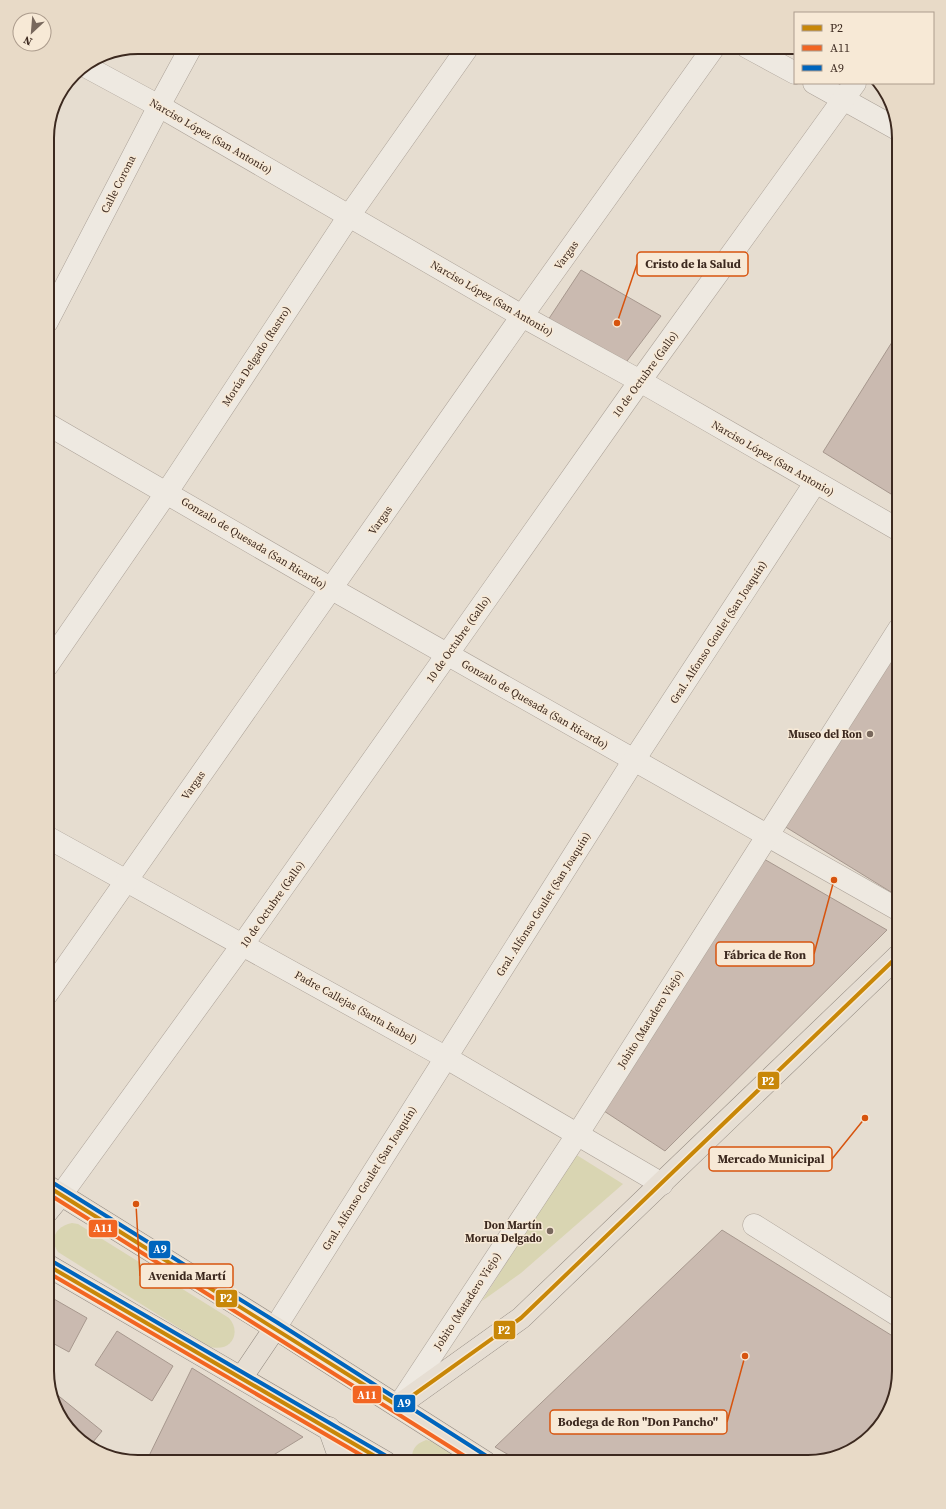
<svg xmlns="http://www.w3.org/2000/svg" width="946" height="1509" font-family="'Source Serif 4',serif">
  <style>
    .green { fill: #d9d5b2 }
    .building { fill: #cabab0; stroke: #a7988e }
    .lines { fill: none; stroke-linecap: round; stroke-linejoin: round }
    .minor-casing { stroke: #aca298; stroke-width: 23 }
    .major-casing { stroke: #91887f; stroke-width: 23 }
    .minor { stroke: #eee9e1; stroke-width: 22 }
    .major { stroke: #e6ded3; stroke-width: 22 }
    .bus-1-casing { stroke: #f7e9d6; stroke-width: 7 }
    .bus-2-casing { stroke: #f7e9d6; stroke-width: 7 }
    .bus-3-casing { stroke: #f7e9d6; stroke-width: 7 }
    .bus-1 { stroke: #c88708; stroke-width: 4 }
    .bus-2 { stroke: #f26522; stroke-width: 4 }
    .bus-3 { stroke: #0065bd; stroke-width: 4 }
    .poi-dot { fill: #78685d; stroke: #f7e9d6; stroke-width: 1.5 }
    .labels { text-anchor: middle; stroke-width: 3; stroke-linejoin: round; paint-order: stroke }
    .street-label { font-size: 11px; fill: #3c291f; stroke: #f7e9d6 }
    .poi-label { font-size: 11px; font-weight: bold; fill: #3c291f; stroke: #f7e9d6; text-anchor: end }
    .rim { fill: none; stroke: #3c291f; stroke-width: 2 }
    .leader { fill: none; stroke: #d7540e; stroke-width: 1.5 }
    .callout-dot { fill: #d7540e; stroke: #f7e9d6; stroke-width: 1.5 }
    .callout { fill: #f7e9d6; stroke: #d7540e; stroke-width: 1.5 }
    .callout-label { font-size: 12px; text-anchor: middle; font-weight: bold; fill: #3c291f }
    .line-badge { stroke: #f7e9d6; stroke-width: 1.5 }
    .badge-label { font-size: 11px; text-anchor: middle; font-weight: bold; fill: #fff }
  </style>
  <rect width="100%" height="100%" fill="#e6ddd0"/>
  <!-- green -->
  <g class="green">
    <polygon points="575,1154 623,1184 521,1273 482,1301"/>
    <path d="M72,1223L78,1224L229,1318C243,1334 229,1354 208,1346L58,1252C49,1239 56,1226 72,1223Z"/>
    <path d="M426,1440L431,1441L466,1462H413C410,1451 415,1444 426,1440Z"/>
  </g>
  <!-- building -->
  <g class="building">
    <polygon points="581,270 661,316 624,365 548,320"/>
    <polygon points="899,331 899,499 823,452"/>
    <polygon points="899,642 899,897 784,826"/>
    <polygon points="764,859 887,930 665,1151 604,1111"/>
    <polygon points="722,1230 899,1340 899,1371 887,1417 849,1453 808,1462 521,1462 495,1447"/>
    <polygon points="47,1295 87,1318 69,1352 47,1340"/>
    <polygon points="117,1331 173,1366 152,1401 95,1365"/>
    <polygon points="192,1368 303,1437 262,1462 146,1462"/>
    <polygon points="55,1393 102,1431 89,1447 56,1412 53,1396"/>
  </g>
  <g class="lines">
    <defs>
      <g id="minor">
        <polyline points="747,47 795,73"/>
        <polyline points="85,66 159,106 522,316 640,381 899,530"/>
        <polyline points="814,83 897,129"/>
        <polyline points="47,322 159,106 191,47"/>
        <polyline points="47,424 332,589 899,910"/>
        <polyline points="47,666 167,492 349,216 468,47"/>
        <polyline points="47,837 445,1057 662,1184"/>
        <polyline points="47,994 522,316 714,47"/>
        <polyline points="61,1195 243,944 640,381 855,83"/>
        <polyline points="754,1225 899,1316"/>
        <polyline points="275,1328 634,760 815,483"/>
        <polyline points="399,1405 577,1135 899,629"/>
      </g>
      <g id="major">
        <polyline points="47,1186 275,1328 485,1462"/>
        <polyline points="47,1212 61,1195"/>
        <polyline points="47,1265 385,1462"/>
        <polyline points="242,1377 275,1328"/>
        <polyline points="398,1406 521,1318 899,955"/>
        <polyline points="329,1428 341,1462"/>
      </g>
    </defs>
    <!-- minor casing -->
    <use href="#minor" class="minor-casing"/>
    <!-- major casing -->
    <use href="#major" class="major-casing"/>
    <!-- minor -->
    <use href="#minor" class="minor"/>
    <!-- major -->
    <use href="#major" class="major"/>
    <defs>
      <g id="bus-1">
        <polyline points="47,1186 398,1406 521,1318 899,955"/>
        <polyline points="47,1265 385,1462"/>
      </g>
      <g id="bus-2">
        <polyline points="47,1193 474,1462"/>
        <polyline points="47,1272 373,1462"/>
      </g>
      <g id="bus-3">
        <polyline points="50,1181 278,1323 488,1457"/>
        <polyline points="50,1260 388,1457"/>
      </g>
    </defs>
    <!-- bus-1 casing -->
    <use href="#bus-1" class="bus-1-casing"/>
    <!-- bus-2 casing -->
    <use href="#bus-2" class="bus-2-casing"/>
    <!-- bus-3 casing -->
    <use href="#bus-3" class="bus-3-casing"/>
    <!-- bus-1 -->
    <use href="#bus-1" class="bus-1"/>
    <!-- bus-2 -->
    <use href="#bus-2" class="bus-2"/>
    <!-- bus-3 -->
    <use href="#bus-3" class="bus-3"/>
  </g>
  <!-- markers -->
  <g class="poi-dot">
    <circle cx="870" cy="734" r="4"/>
    <circle cx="550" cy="1231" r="4"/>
  </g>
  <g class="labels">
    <!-- street labels -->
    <g class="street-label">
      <text transform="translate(211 136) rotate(30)" y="4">Narciso López (San Antonio)</text>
      <text transform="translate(118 184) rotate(-63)" y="4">Calle Corona</text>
      <text transform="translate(566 255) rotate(-54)" y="4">Vargas</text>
      <text transform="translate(492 298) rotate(30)" y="4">Narciso López (San Antonio)</text>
      <text transform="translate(256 356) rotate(-57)" y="4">Morúa Delgado (Rastro)</text>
      <text transform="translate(645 374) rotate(-54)" y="4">10 de Octubre (Gallo)</text>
      <text transform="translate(773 458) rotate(30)" y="4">Narciso López (San Antonio)</text>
      <text transform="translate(380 520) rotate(-55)" y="4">Vargas</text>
      <text transform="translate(254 543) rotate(31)" y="4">Gonzalo de Quesada (San Ricardo)</text>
      <text transform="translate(718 632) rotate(-57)" y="4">Gral. Alfonso Goulet (San Joaquín)</text>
      <text transform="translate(458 639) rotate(-55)" y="4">10 de Octubre (Gallo)</text>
      <text transform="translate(535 704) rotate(30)" y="4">Gonzalo de Quesada (San Ricardo)</text>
      <text transform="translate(193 785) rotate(-55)" y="4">Vargas</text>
      <text transform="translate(272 904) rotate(-55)" y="4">10 de Octubre (Gallo)</text>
      <text transform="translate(543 904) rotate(-58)" y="4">Gral. Alfonso Goulet (San Joaquín)</text>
      <text transform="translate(356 1007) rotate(29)" y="4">Padre Callejas (Santa Isabel)</text>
      <text transform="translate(650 1019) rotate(-58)" y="4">Jobito (Matadero Viejo)</text>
      <text transform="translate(369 1178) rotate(-58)" y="4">Gral. Alfonso Goulet (San Joaquín)</text>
      <text transform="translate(467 1301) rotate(-57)" y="4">Jobito (Matadero Viejo)</text>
    </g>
    <!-- poi labels -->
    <g class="poi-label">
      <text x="862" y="738">Museo del Ron</text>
      <text x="542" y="1229">Don Martín<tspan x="542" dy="13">Morua Delgado</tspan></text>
    </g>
  </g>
  <!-- crop -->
  <path d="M0 0H946V1509H0ZM138 54H808A84 84 0 0 1 892 138V1371A84 84 0 0 1 808 1455H138A84 84 0 0 1 54 1371V138A84 84 0 0 1 138 54Z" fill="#e8dac7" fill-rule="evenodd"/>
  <path class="rim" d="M138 54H808A84 84 0 0 1 892 138V1371A84 84 0 0 1 808 1455H138A84 84 0 0 1 54 1371V138A84 84 0 0 1 138 54Z"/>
  <!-- callouts -->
  <path class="leader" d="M617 323L637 264M834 880L814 954M865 1118L832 1159M136 1204L140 1276M745 1356L727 1422"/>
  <g class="callout-dot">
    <circle cx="617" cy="323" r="4"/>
    <circle cx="834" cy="880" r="4"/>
    <circle cx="865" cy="1118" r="4"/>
    <circle cx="136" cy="1204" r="4"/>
    <circle cx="745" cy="1356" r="4"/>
  </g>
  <g class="callout">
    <rect x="637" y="252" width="111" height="24" rx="4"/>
    <rect x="716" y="942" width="98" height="24" rx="4"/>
    <rect x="709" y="1147" width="123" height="24" rx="4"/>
    <rect x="140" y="1264" width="93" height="24" rx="4"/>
    <rect x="550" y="1410" width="177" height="24" rx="4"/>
  </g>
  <g class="callout-label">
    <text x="693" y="268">Cristo de la Salud</text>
    <text x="765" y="959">Fábrica de Ron</text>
    <text x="771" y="1163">Mercado Municipal</text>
    <text x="187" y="1280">Avenida Martí</text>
    <text x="638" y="1426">Bodega de Ron "Don Pancho"</text>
  </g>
  <g class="line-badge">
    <rect x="757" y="1071" width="23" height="19" rx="4" fill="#c88708"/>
    <rect x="88" y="1219" width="30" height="19" rx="4" fill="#f26522"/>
    <rect x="148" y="1240" width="23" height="19" rx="4" fill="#0065bd"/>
    <rect x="215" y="1289" width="23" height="19" rx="4" fill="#c88708"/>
    <rect x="493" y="1320" width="23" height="20" rx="4" fill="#c88708"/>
    <rect x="352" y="1385" width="30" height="19" rx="4" fill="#f26522"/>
    <rect x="393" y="1394" width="23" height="19" rx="4" fill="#0065bd"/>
  </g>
  <g class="badge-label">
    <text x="768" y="1085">P2</text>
    <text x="103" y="1232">A11</text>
    <text x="160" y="1253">A9</text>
    <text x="226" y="1302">P2</text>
    <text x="504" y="1334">P2</text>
    <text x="367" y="1399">A11</text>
    <text x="404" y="1407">A9</text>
  </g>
  <!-- legend -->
  <rect x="794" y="12" width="140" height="72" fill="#f7e9d6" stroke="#ac9c8d"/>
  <rect x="802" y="25" width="20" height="6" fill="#c88708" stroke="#ac9c8d"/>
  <text x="830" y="32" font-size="12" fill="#3c291f">P2</text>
  <rect x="802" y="45" width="20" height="6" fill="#f26522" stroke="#ac9c8d"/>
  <text x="830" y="52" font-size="12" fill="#3c291f">A11</text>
  <rect x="802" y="65" width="20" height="6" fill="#0065bd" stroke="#ac9c8d"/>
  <text x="830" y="72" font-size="12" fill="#3c291f">A9</text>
  <!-- north arrow -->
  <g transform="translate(32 32) rotate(206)"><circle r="19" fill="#f7e9d6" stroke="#ac9c8d"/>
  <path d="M0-3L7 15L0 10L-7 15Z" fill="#78685d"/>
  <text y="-6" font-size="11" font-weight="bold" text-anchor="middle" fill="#3c291f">N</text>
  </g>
</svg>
